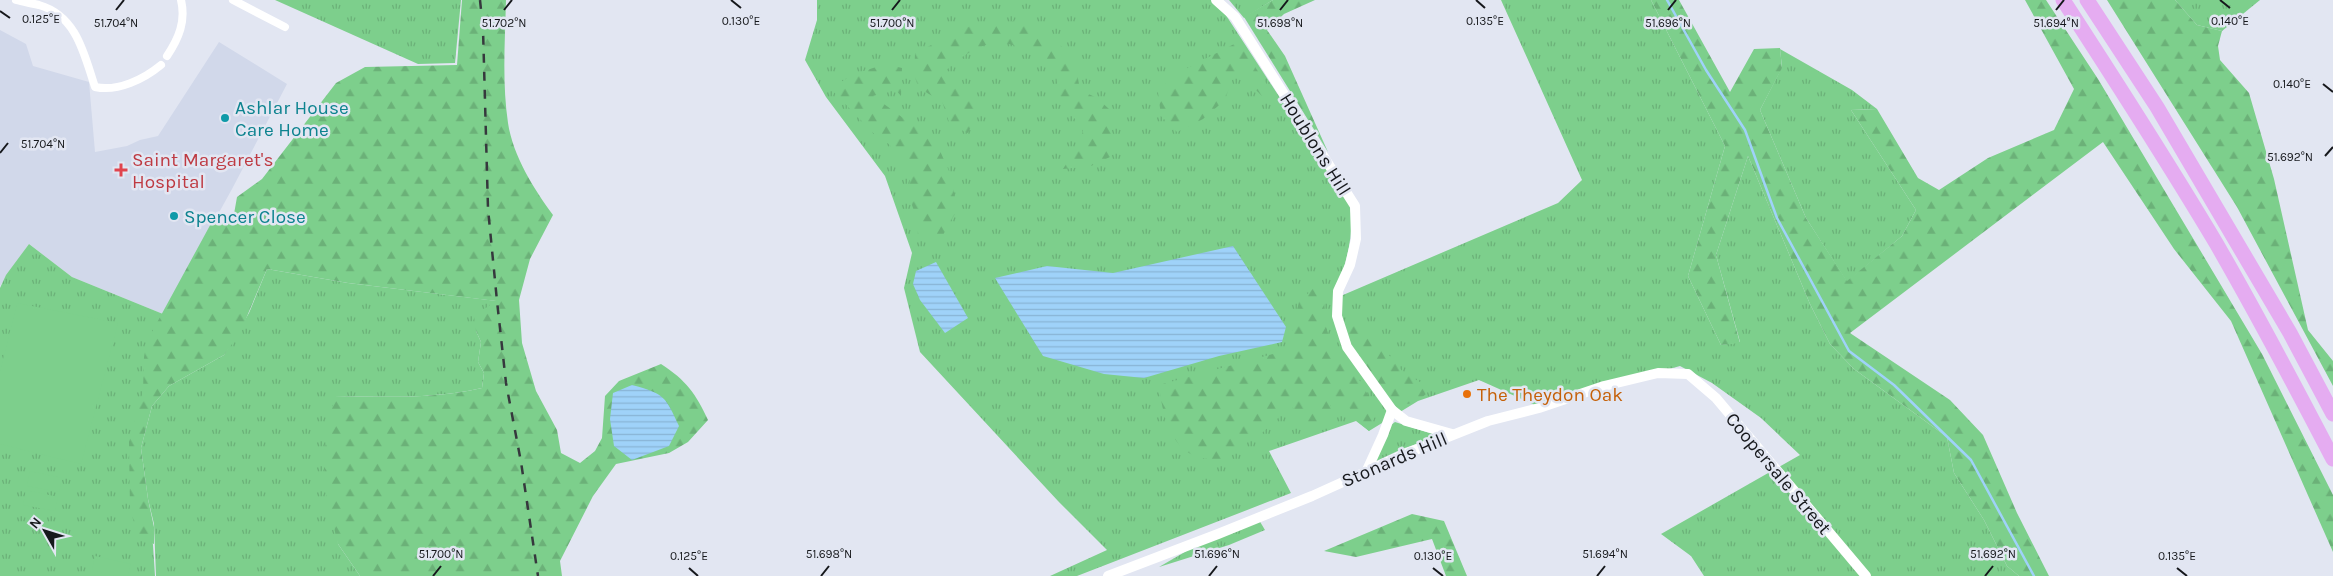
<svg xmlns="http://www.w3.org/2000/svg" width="2333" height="576" font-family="Karla,sans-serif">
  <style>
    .built { fill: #d1d8ea }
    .grass { fill: url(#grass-tufts) }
    .forest { fill: url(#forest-firs) }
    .pitch { fill: #7dcf8c }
    .water { fill: url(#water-rules) }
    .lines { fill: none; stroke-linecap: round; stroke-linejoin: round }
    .stream { stroke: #9fd2f9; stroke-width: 2.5 }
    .minor { stroke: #fff; stroke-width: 8 }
    .tertiary { stroke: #fff; stroke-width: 10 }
    .motorway { stroke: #e5acf1; stroke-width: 15 }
    .rail { stroke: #36383d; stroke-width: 2.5; stroke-dasharray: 9 9; stroke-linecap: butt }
    .ticks { fill: none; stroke: #16181c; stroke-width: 2 }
    .culture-dot { fill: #0f9aa8; stroke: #e2e6f2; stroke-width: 2 }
    .health-dot { fill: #e0444e; stroke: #e2e6f2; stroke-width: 2 }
    .food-dot { fill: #e8710a; stroke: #e2e6f2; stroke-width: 2 }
    .labels { text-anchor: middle; stroke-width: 5; stroke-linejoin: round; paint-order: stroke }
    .culture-label { font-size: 19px; fill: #0d838f; stroke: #e2e6f2; text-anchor: start }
    .street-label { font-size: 19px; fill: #16181c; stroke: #e2e6f2 }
    .health-label { font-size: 19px; fill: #be3a42; stroke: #e2e6f2; text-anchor: start }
    .food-label { font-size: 19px; fill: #c56008; stroke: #e2e6f2; text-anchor: start }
    .ticks-label { font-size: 12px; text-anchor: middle; fill: #16181c; stroke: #e2e6f2; stroke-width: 5; stroke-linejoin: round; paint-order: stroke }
  </style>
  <defs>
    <pattern id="grass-tufts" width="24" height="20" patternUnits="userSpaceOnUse" patternTransform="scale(1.25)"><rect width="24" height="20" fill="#7dcf8c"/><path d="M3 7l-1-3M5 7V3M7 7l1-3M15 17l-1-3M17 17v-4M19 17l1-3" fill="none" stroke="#6bb178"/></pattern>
    <pattern id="forest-firs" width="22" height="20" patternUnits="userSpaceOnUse" patternTransform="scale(1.25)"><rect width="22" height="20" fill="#7dcf8c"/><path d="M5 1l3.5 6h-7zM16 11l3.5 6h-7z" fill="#6bb178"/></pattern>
    <pattern id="water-rules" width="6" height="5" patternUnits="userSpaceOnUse" patternTransform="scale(1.25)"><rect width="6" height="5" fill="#9fd2f9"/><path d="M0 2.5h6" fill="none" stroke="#88b4d5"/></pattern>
  </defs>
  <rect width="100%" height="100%" fill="#e2e6f2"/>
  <!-- built -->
  <polygon class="built" points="0,30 26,44 33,66 89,82 95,152 127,146 140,140 158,136 219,42 287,84 232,189 163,314 72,277 29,244 0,286"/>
  <!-- grass -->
  <g class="grass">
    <polygon points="275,0 461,0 455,63 418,64"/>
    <path d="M817,0H1216L1350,205C1355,237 1345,265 1335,296L1343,295L1558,203L1582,180L1501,0H1651L1725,146L1688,276L1721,345L1740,342L1716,255L1748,156L1810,304L1830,344L1854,369L1947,437L1954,473L1984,520L2007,566L2019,576H1704L1691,556L1661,534L1800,455L1761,418L1712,383L1680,366L1537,406L1479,380L1418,401L1369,431L1356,421L1269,451L1291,493L1077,576H1050L1107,550L1058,501L920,352L904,288L912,253L885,176L826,97L805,60L817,20Z"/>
    <polygon points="1229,0 1273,0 1244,18"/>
    <polygon points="2175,0 2260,0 2222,31 2197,25"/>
    <polygon points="1780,49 1852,90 1877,109 1851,110 1916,210 1902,236 1847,282 1806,218 1760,110 1782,67"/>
    <polygon points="29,244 72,277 163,314 145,401 137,455 153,545 155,576 0,576 0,288 6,275"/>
    <path d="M267,269L348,283L497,301L476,331L481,342L478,362L484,373L482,388C434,399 383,397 334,396L338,544L360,576H156L154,524L148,499L141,448L152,406L169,386L224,355L249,313Z"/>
    <polygon points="1395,422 1439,436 1402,449 1374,462 1391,425"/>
    <polygon points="1259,520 1265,530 1229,545 1159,567 1190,549"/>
  </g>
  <!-- forest -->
  <g class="forest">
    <path d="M462,0H506C505,41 502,83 508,123C513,156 534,189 553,215L530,259L519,300L522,343L536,391L557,430L561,453L580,463L595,451L602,438L605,396L619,381L661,364C686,380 696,394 708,420L688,442L669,453L616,464L593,496L560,561L562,576H360L338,544L325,490V448L334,396C383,397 434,399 482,388L484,373L478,362L481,342L476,331L474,316L496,301L348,283L267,269L240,333L224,355L169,386L152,406L141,448L148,499L154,527V544L138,538L130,508L129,442L143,391L144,357L147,341L214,218L234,214L237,197L262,179L336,83L365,67L457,65Z"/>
    <polygon points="1273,0 1315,0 1284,14 1267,30 1285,56 1328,152 1244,17"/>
    <polygon points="1651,0 1679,0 1730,92 1754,49 1780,48 1782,68 1760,110 1806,218 1847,281 1902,236 1916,210 1851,110 1877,109 1918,178 1939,190 1988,158 2054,130 2074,89 2025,0 2046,0 2098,79 2262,354 2333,495 2333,552 2231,321 2174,249 2103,142 1850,333 1950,400 1983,435 2017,513 2049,576 2019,576 2007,566 1984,520 1954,473 1947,437 1854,369 1830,344 1810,304 1748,156 1716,255 1740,343 1721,345 1688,276 1725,146"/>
    <polygon points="2107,0 2175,0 2197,25 2222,31 2218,46 2220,60 2249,93 2274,179 2308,330 2333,361 2333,386 2237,207"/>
    <path d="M1020,19L1067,50L1076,67L1080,90L1097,98L1109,109L1112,139L1110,157L1091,166L1063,169C1072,154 1081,145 1083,128L1059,101L1055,64C1044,58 1009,41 998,42C978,45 954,60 942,75L971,100L977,114L968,133L950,125L942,101C913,86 914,85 915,53L970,26L1002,24Z"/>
    <polygon points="1238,42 1272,92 1267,101 1253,87 1243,73 1232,79 1225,100 1203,119 1177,132 1161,116 1158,92 1174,75"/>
    <polygon points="885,64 902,68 901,96 895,89 873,96 936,142 953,180 956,212 943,235 931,239 918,235 916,217 909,196 910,173 889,144 879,139 830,88 855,74"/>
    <path d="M1319,283L1324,301L1326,327L1335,356L1360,381L1377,411L1369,431L1357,421L1346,402L1329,400L1333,415L1321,431L1315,434L1291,406L1263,432L1220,460C1213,459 1203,459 1197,457C1169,447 1162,411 1159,385L1291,349L1292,331L1299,302Z"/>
    <path d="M1354,324H1363L1403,372L1425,385L1426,394C1415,404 1403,408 1389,400L1346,335L1348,328Z"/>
    <polygon points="1412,514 1444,521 1467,576 1446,576 1432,539 1356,557 1324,551"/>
  </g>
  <!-- pitch -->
  <g class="pitch">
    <polygon points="17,303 118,323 81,464 0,444 0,371"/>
    <polygon points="30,471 62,478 59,492 27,486"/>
    <polygon points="26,490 58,497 55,511 23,505"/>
    <polygon points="95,556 131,564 128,576 116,576 92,570"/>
  </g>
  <!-- water -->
  <g class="water">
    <polygon points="1233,246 1286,327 1282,342 1219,356 1144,378 1104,374 1043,356 995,278 1047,266 1113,273"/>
    <polygon points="936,262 968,318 945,333 920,300 913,284 916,271"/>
    <path d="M632,385C665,394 665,396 679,426L669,446L632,460L614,446L610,419L613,393Z"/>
  </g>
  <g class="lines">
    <!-- stream -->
    <polyline class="stream" points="1667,0 1706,70 1745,130 1777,218 1849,351 1894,385 1971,460 2034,576"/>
    <!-- minor -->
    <g class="minor">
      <path d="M16,0C23,2 31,3 39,5C77,16 84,54 95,87C118,92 144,79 161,65"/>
      <polyline points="233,0 285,27"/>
      <path d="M167,56C179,38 186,21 181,0"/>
    </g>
    <!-- tertiary -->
    <g class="tertiary">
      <polyline points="1216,0 1235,17 1355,206 1356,239 1350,265 1338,291 1337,316 1347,347 1392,410 1406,421 1452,434"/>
      <polyline points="1367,470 1383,435 1392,410"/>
      <polyline points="1108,576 1218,534 1312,496 1405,454 1488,421 1539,408 1604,386 1658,373 1688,374 1716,398 1866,576"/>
    </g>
    <!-- motorway -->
    <g class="motorway">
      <path d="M2063,0C2115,80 2167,161 2216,243C2257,314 2295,386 2333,459"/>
      <polyline points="2087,0 2157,107 2290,333 2333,414"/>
    </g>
    <!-- rail -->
    <polyline class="rail" points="480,0 483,29 488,209 497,301 506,383 521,462 538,576"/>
  </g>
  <!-- ticks -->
  <path class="ticks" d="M731,0L741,8M1476,0L1485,8M2220,0L2230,8M116,10L124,0M504,10L512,0M892,10L900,0M1280,10L1288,0M1668,10L1676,0M2056,10L2064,0M0,11L10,18M2323,84L2333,92M0,153L8,143M2325,156L2333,147M689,568L698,576M1433,568L1443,576M2177,568L2187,576M433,576L441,566M821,576L829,566M1209,576L1217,566M1597,576L1605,566M1985,576L1993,566"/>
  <!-- markers -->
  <g class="culture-dot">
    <circle cx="225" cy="118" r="5"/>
    <circle cx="174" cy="216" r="5"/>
  </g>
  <path class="health-dot" d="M118.5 162.5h5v5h5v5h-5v5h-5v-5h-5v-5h5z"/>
  <circle class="food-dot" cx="1467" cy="394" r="5"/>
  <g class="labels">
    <!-- culture labels -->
    <g class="culture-label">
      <text x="235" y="114">Ashlar House<tspan x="235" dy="22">Care Home</tspan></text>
      <text x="184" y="223">Spencer Close</text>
    </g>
    <!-- street labels -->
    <g class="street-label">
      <text transform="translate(1316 144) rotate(58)" y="7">Houblons Hill</text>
      <text transform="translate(1394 459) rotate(-23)" y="7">Stonards Hill</text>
      <text transform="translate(1779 473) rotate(50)" y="7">Coopersale Street</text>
    </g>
    <!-- health labels -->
    <g class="health-label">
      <text x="132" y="166">Saint Margaret's<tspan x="132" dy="22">Hospital</tspan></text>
    </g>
    <!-- food labels -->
    <g class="food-label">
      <text x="1477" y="401">The Theydon Oak</text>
    </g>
  </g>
  <g class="ticks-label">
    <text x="41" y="23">0.125°E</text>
    <text x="741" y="25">0.130°E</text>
    <text x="1485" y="25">0.135°E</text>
    <text x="2230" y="25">0.140°E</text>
    <text x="116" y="27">51.704°N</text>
    <text x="504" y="27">51.702°N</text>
    <text x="892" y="27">51.700°N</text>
    <text x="1280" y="27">51.698°N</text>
    <text x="2056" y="27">51.694°N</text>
    <text x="1668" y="27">51.696°N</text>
    <text x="2292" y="88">0.140°E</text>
    <text x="43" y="148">51.704°N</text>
    <text x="2290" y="161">51.692°N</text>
    <text x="441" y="558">51.700°N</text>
    <text x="829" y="558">51.698°N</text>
    <text x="1217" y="558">51.696°N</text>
    <text x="1605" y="558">51.694°N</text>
    <text x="1993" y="558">51.692°N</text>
    <text x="689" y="560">0.125°E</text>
    <text x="1433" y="560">0.130°E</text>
    <text x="2177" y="560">0.135°E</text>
  </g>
  <!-- north arrow -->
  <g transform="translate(45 531) rotate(309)" stroke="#e2e6f2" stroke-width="4" paint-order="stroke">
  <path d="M0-4L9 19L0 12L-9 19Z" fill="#16181c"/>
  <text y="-8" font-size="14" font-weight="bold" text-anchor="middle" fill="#16181c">N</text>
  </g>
</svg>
